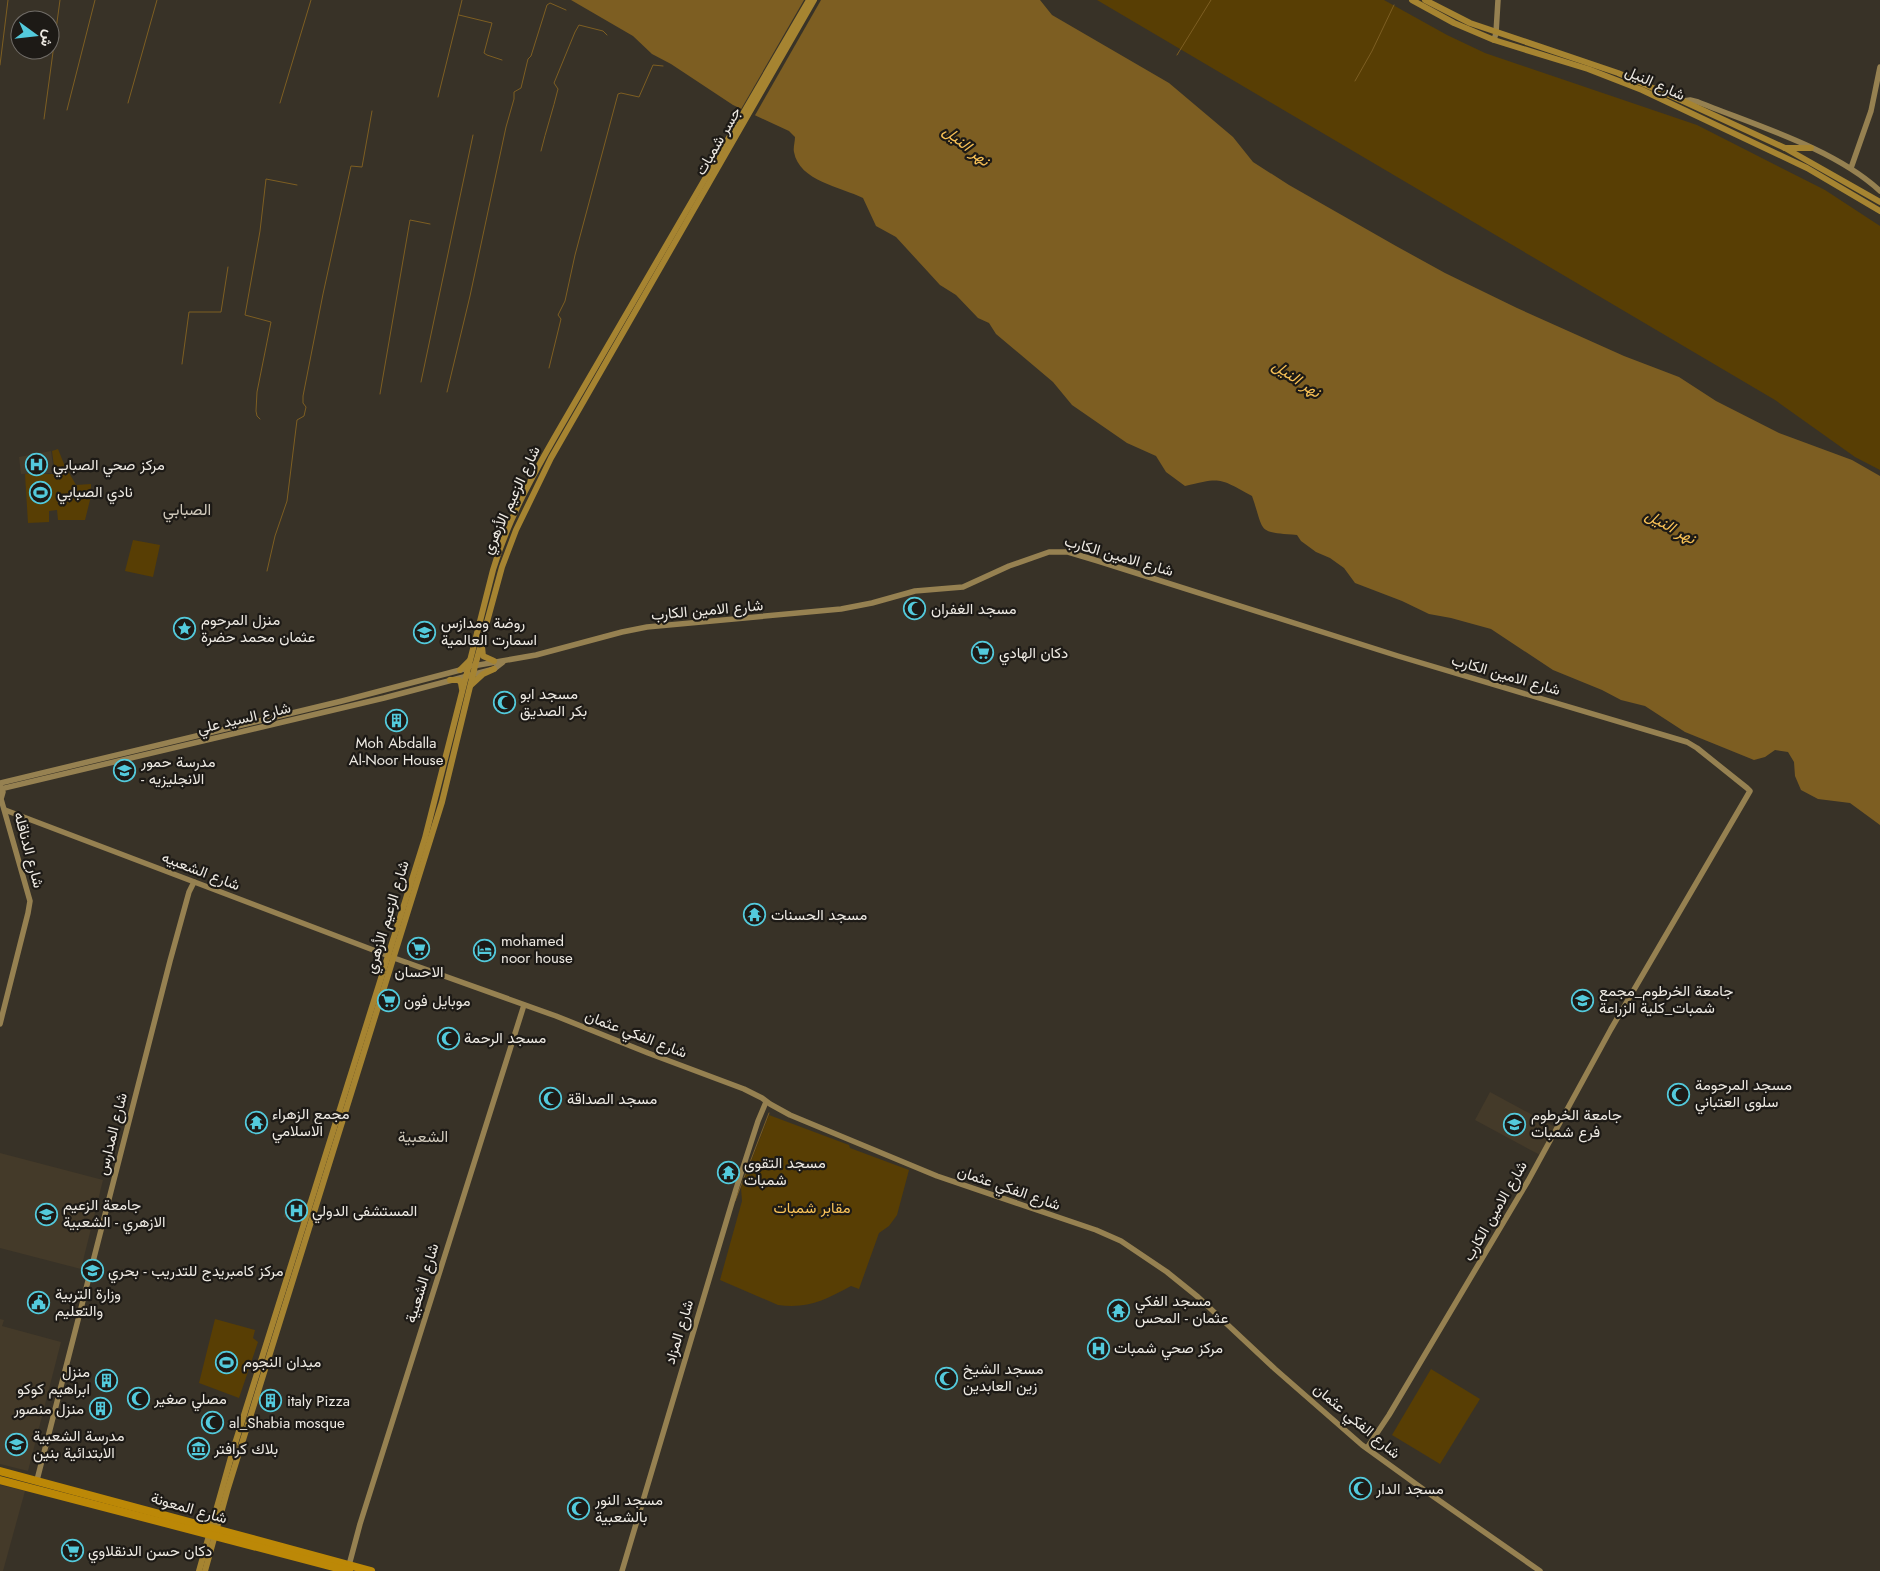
<svg xmlns="http://www.w3.org/2000/svg" width="1880" height="1571" font-family="Jost,Vazirmatn,sans-serif">
  <style>
    .built { fill: #443a29 }
    .green { fill: #583e04 }
    .water { fill: #7d5e22 }
    .pier { fill: #383227 }
    .lines { fill: none; stroke-linecap: round; stroke-linejoin: round }
    .stream { stroke: #7d5e22; stroke-width: 1 }
    .secondary { stroke: #968151; stroke-width: 5.5 }
    .primary { stroke: #a68431; stroke-width: 6 }
    .highway { stroke: #bc8807; stroke-width: 8 }
    .labels { text-anchor: middle; stroke-width: 4.5; stroke-linejoin: round; paint-order: stroke }
    .street-label { font-size: 15px; fill: #eeeae3; stroke: #1d1a16 }
    .poi-label { font-size: 15px; fill: #eeeae3; stroke: #1d1a16; text-anchor: start }
    .park-label { font-size: 15px; fill: #fcc55a; stroke: #1d1a16 }
    .water-label { font-size: 16px; font-style: italic; fill: #f8c156; stroke: #1d1a16 }
    .neighbourhood-label { font-size: 16px; fill: #d0c9bb; stroke: #1d1a16 }
  </style>
  <rect width="100%" height="100%" fill="#383227"/>
  <!-- built -->
  <g class="built">
    <polygon points="51,451 54,473 21,474 19,457"/>
    <polygon points="1490,1092 1555,1127 1540,1155 1475,1120"/>
    <polygon points="0,1153 103,1180 81,1269 0,1248"/>
    <polygon points="288,1200 309,1205 304,1223 283,1217"/>
    <polygon points="0,1319 4,1320 2,1326 61,1342 28,1471 0,1464"/>
    <polygon points="1093,1336 1109,1340 1104,1359 1088,1356"/>
    <polygon points="0,1485 25,1491 3,1571 0,1571"/>
  </g>
  <!-- green -->
  <g class="green">
    <polygon points="1097,0 1384,0 1447,35 1485,53 1697,125 1825,190 1880,226 1880,470 1855,457 1775,400"/>
    <polygon points="58,449 64,464 76,485 91,484 91,496 85,520 58,520 57,510 49,511 49,522 28,523 25,474 55,474 52,451"/>
    <polygon points="133,540 160,545 153,577 125,571"/>
    <path d="M769,1115L849,1145L850,1148L909,1170L897,1215L889,1226L879,1233L859,1289L851,1286C825,1300 808,1309 778,1305L720,1280L742,1201L741,1188Z"/>
    <polygon points="215,1319 255,1330 253,1338 258,1342 239,1398 199,1383"/>
    <polygon points="1431,1369 1480,1399 1440,1464 1392,1435"/>
  </g>
  <!-- water -->
  <path class="water" d="M571,0H1040L1052,15L1169,83L1233,137L1253,162L1289,185L1396,246L1445,273L1517,308L1624,356L1679,377L1716,401L1779,433L1852,460L1880,476V825L1850,803L1818,799L1801,790L1795,776L1794,762L1788,752L1775,750L1765,757L1754,760L1685,732L1645,706L1621,700L1602,690L1553,670L1491,629L1451,618L1429,614L1402,601L1355,583L1344,568L1330,558L1316,552L1301,541L1297,535C1256,532 1265,533 1252,496C1219,478 1222,477 1185,486L1166,472L1156,456L1127,443L1072,405L1053,382L996,334L989,323L978,318L956,295L940,285L896,237L876,226L863,198C841,187 799,181 794,152C793,148 795,142 795,137L789,131L733,105L671,64L652,54L633,36Z"/>
  <!-- pier -->
  <polygon class="pier" points="804,0 821,0 754,117 740,111"/>
  <g class="lines">
    <!-- stream -->
    <g class="stream">
      <polyline points="459,15 492,23 484,53 487,55 502,60"/>
      <polyline points="1177,55 1211,0"/>
      <polyline points="0,65 8,0"/>
      <polyline points="1355,81 1372,51 1394,5"/>
      <polyline points="438,97 462,0"/>
      <polyline points="128,103 157,0"/>
      <polyline points="280,103 311,0"/>
      <polyline points="67,110 95,0"/>
      <polyline points="44,119 60,0"/>
      <path d="M541,151C546,130 553,110 558,89L554,83L575,32L579,25L603,31L607,35"/>
      <polyline points="182,364 189,312 221,312 228,267"/>
      <polyline points="549,368 561,319 558,315 565,301 575,255 618,94 621,93 639,97 653,65 663,66"/>
      <polyline points="421,382 473,135"/>
      <polyline points="447,392 470,296 506,127 514,99 514,92 521,88 528,59 531,56 547,5 550,3 566,10"/>
      <polyline points="380,394 410,220 430,224"/>
      <polyline points="260,419 257,416 256,411 257,392 271,322 245,315 260,231 266,179 297,185"/>
      <polyline points="267,571 275,536 287,501 297,420 304,416 306,407 303,403 303,396 323,294 351,166 362,167 372,111"/>
      <polyline points="735,1201 769,1113"/>
    </g>
    <!-- secondary -->
    <g class="secondary">
      <polyline points="1494,40 1496,33 1498,0"/>
      <path d="M1683,101L1690,100L1698,102C1755,125 1835,149 1880,191"/>
      <polyline points="1851,168 1871,111 1880,67"/>
      <polyline points="473,666 536,655 622,632 647,627 841,609 872,603 915,591 963,587 1009,566 1049,552 1068,552 1098,561 1398,656 1687,742 1697,748 1747,788 1750,791 1611,1029 1528,1181 1389,1415 1367,1448"/>
      <polyline points="0,783 342,701 464,669"/>
      <polyline points="0,789 384,698 494,669 503,662"/>
      <polyline points="5,810 389,956"/>
      <polyline points="394,958 556,1016 648,1053 744,1089 762,1098 770,1104 790,1115 937,1176 1096,1230 1121,1241 1167,1272 1198,1297 1275,1369 1362,1445 1427,1492 1540,1571"/>
      <polyline points="0,1024 28,913 30,901 1,799 3,792 1,787"/>
      <polyline points="37,1480 170,961 189,892 194,882"/>
      <polyline points="348,1569 360,1524 524,1005"/>
      <polyline points="622,1571 736,1189 758,1121 766,1102"/>
    </g>
    <!-- primary -->
    <g class="primary">
      <polyline points="1412,0 1454,23 1494,40 1588,69 1642,90 1807,168 1880,211"/>
      <polyline points="1425,0 1470,23 1618,73 1683,101 1785,148 1880,202"/>
      <polyline points="1785,148 1811,148"/>
      <polyline points="482,647 483,656 494,661"/>
      <polyline points="460,670 469,661"/>
      <polyline points="450,680 459,680 461,683 462,689"/>
      <polyline points="471,685 483,674 494,669"/>
      <path d="M199,1571L233,1450L425,838L493,570C508,519 534,473 560,428L809,0"/>
      <polyline points="205,1571 228,1488 442,802 475,666 502,567 516,530 551,458 814,0"/>
    </g>
    <!-- highway -->
    <g class="highway">
      <polyline points="0,1471 371,1571"/>
      <polyline points="0,1480 349,1571"/>
    </g>
  </g>
  <!-- icons -->
  <defs>
    <symbol id="hospital-ring" viewBox="-11 -11 22 22"><circle r="9.5" fill="#1d1a16" stroke="#53cadc" stroke-width="1.5"/><path d="M-5-5h3v3.5h4V-5h3V5h-3V1.5h-4V5h-3Z" fill="#53cadc"/></symbol>
    <symbol id="stadium-ring" viewBox="-11 -11 22 22"><circle r="9.5" fill="#1d1a16" stroke="#53cadc" stroke-width="1.5"/><path d="M0-5a6.5 5 0 1 0 0 10a6.5 5 0 1 0 0-10ZM-3.5-1.8h7v3.6h-7Z" fill="#53cadc"/></symbol>
    <symbol id="mosque-ring" viewBox="-11 -11 22 22"><circle r="9.5" fill="#1d1a16" stroke="#53cadc" stroke-width="1.5"/><path d="M3.5-4.9A6 6 0 1 0 3.5 4.9A5 5 0 1 1 3.5-4.9Z" fill="#53cadc"/></symbol>
    <symbol id="sight-ring" viewBox="-11 -11 22 22"><circle r="9.5" fill="#1d1a16" stroke="#53cadc" stroke-width="1.5"/><path d="M0-6L1.8-2.2L6-1.7L2.9 1.2L3.7 5.4L0 3.3L-3.7 5.4L-2.9 1.2L-6-1.7L-1.8-2.2Z" fill="#53cadc"/></symbol>
    <symbol id="school-ring" viewBox="-11 -11 22 22"><circle r="9.5" fill="#1d1a16" stroke="#53cadc" stroke-width="1.5"/><path d="M0-5L7-2L0 1L-7-2ZM-4 1L0 2.5L4 1V4Q0 6-4 4Z" fill="#53cadc"/></symbol>
    <symbol id="supermarket-ring" viewBox="-11 -11 22 22"><circle r="9.5" fill="#1d1a16" stroke="#53cadc" stroke-width="1.5"/><path d="M-6-5.5h2.5l.6 2H6L4.5 2H-2.5L-4.4-4H-6ZM-1.5 3.2a1.3 1.3 0 1 0 .1 0ZM3 3.2a1.3 1.3 0 1 0 .1 0Z" fill="#53cadc"/></symbol>
    <symbol id="building-ring" viewBox="-11 -11 22 22"><circle r="9.5" fill="#1d1a16" stroke="#53cadc" stroke-width="1.5"/><path d="M-4-6H4V6H1V3H-1V6H-4ZM-2.5-4.3h1.7v1.8h-1.7ZM.8-4.3h1.7v1.8H.8ZM-2.5-1h1.7V.8h-1.7ZM.8-1h1.7V.8H.8Z" fill="#53cadc"/></symbol>
    <symbol id="temple-ring" viewBox="-11 -11 22 22"><circle r="9.5" fill="#1d1a16" stroke="#53cadc" stroke-width="1.5"/><path d="M0-6L5-2H3V0L6.5 2.5H4V6H1.5V3h-3V6H-4V2.5H-6.5L-3 0V-2H-5Z" fill="#53cadc"/></symbol>
    <symbol id="hotel-ring" viewBox="-11 -11 22 22"><circle r="9.5" fill="#1d1a16" stroke="#53cadc" stroke-width="1.5"/><path d="M-6-4.5h1.5V1H6V5H4.5V3h-9V5H-6ZM-4 0a1.8 1.8 0 1 1 3.6 0ZM.5 0V-2.5h3Q6-2.5 6 0Z" fill="#53cadc"/></symbol>
    <symbol id="university-ring" viewBox="-11 -11 22 22"><circle r="9.5" fill="#1d1a16" stroke="#53cadc" stroke-width="1.5"/><path d="M0-5L7-2L0 1L-7-2ZM-4 1L0 2.5L4 1V4Q0 6-4 4Z" fill="#53cadc"/></symbol>
    <symbol id="civic-ring" viewBox="-11 -11 22 22"><circle r="9.5" fill="#1d1a16" stroke="#53cadc" stroke-width="1.5"/><path d="M-.6-6.5H3V-4.5H.6V-3L4-1V1h2V6H-6V1h2V-1L-.6-3ZM-1.2 2.5V6h2.4V2.5Z" fill="#53cadc"/></symbol>
    <symbol id="museum-ring" viewBox="-11 -11 22 22"><circle r="9.5" fill="#1d1a16" stroke="#53cadc" stroke-width="1.5"/><path d="M0-6L6-3V-2H-6V-3ZM-5-1h2V3h-2ZM-1-1h2V3h-2ZM3-1h2V3H3ZM-6 4H6V6H-6Z" fill="#53cadc"/></symbol>
  </defs>
  <g fill-rule="evenodd">
    <use href="#hospital-ring" x="24" y="452" width="25" height="25"/>
    <use href="#stadium-ring" x="28" y="480" width="25" height="25"/>
    <use href="#mosque-ring" x="902" y="596" width="25" height="25"/>
    <use href="#sight-ring" x="172" y="616" width="25" height="25"/>
    <use href="#school-ring" x="412" y="620" width="25" height="25"/>
    <use href="#supermarket-ring" x="970" y="640" width="25" height="25"/>
    <use href="#mosque-ring" x="492" y="690" width="25" height="25"/>
    <use href="#building-ring" x="384" y="708" width="25" height="25"/>
    <use href="#school-ring" x="112" y="758" width="25" height="25"/>
    <use href="#temple-ring" x="742" y="902" width="25" height="25"/>
    <use href="#supermarket-ring" x="406" y="936" width="25" height="25"/>
    <use href="#hotel-ring" x="472" y="938" width="25" height="25"/>
    <use href="#university-ring" x="1570" y="988" width="25" height="25"/>
    <use href="#supermarket-ring" x="376" y="988" width="25" height="25"/>
    <use href="#mosque-ring" x="436" y="1026" width="25" height="25"/>
    <use href="#mosque-ring" x="1666" y="1082" width="25" height="25"/>
    <use href="#mosque-ring" x="538" y="1086" width="25" height="25"/>
    <use href="#temple-ring" x="244" y="1110" width="25" height="25"/>
    <use href="#university-ring" x="1502" y="1112" width="25" height="25"/>
    <use href="#temple-ring" x="716" y="1160" width="25" height="25"/>
    <use href="#hospital-ring" x="284" y="1198" width="25" height="25"/>
    <use href="#university-ring" x="34" y="1202" width="25" height="25"/>
    <use href="#school-ring" x="80" y="1258" width="25" height="25"/>
    <use href="#civic-ring" x="26" y="1290" width="25" height="25"/>
    <use href="#temple-ring" x="1106" y="1298" width="25" height="25"/>
    <use href="#hospital-ring" x="1086" y="1336" width="25" height="25"/>
    <use href="#stadium-ring" x="214" y="1350" width="25" height="25"/>
    <use href="#mosque-ring" x="934" y="1366" width="25" height="25"/>
    <use href="#building-ring" x="94" y="1368" width="25" height="25"/>
    <use href="#mosque-ring" x="126" y="1386" width="25" height="25"/>
    <use href="#building-ring" x="258" y="1388" width="25" height="25"/>
    <use href="#building-ring" x="88" y="1396" width="25" height="25"/>
    <use href="#mosque-ring" x="200" y="1410" width="25" height="25"/>
    <use href="#school-ring" x="4" y="1432" width="25" height="25"/>
    <use href="#museum-ring" x="186" y="1436" width="25" height="25"/>
    <use href="#mosque-ring" x="1348" y="1476" width="25" height="25"/>
    <use href="#mosque-ring" x="566" y="1496" width="25" height="25"/>
    <use href="#supermarket-ring" x="60" y="1538" width="25" height="25"/>
  </g>
  <g class="labels">
    <!-- street labels -->
    <g class="street-label">
      <text transform="translate(1655 83) rotate(24)" y="5">شارع النيل</text>
      <text transform="translate(718 141) rotate(-60)" y="5">جسر شمبات</text>
      <text transform="translate(511 500) rotate(-65)" y="5">شارع الزعيم الأزهري</text>
      <text transform="translate(1119 556) rotate(16)" y="5">شارع الامين الكارب</text>
      <text transform="translate(707 610) rotate(-5)" y="5">شارع الامين الكارب</text>
      <text transform="translate(1506 675) rotate(16)" y="5">شارع الامين الكارب</text>
      <text transform="translate(244 718) rotate(-13)" y="5">شارع السيد علي</text>
      <text transform="translate(29 850) rotate(75)" y="5">شارع الدناقله</text>
      <text transform="translate(201 871) rotate(21)" y="5">شارع الشعبيه</text>
      <text transform="translate(387 917) rotate(-73)" y="5">شارع الزعيم الأزهري</text>
      <text transform="translate(636 1034) rotate(21)" y="5">شارع الفكي عثمان</text>
      <text transform="translate(112 1134) rotate(-76)" y="5">شارع المدارس</text>
      <text transform="translate(1009 1188) rotate(19)" y="5">شارع الفكي عثمان</text>
      <text transform="translate(1495 1211) rotate(-60)" y="5">شارع الامين الكارب</text>
      <text transform="translate(422 1283) rotate(-73)" y="5">شارع الشعبية</text>
      <text transform="translate(679 1332) rotate(-73)" y="5">شارع المزاد</text>
      <text transform="translate(1357 1421) rotate(40)" y="5">شارع الفكي عثمان</text>
      <text transform="translate(189 1508) rotate(16)" y="5">شارع المعونة</text>
    </g>
    <!-- poi labels -->
    <g class="poi-label">
      <text x="53" y="470">مركز صحي الصبابي</text>
      <text x="57" y="497">نادي الصبابي</text>
      <text x="931" y="614">مسجد الغفران</text>
      <text x="201" y="625">منزل المرحوم<tspan x="201" dy="17">عثمان محمد حضرة</tspan></text>
      <text x="441" y="628">روضة ومدازس<tspan x="441" dy="17">اسمارت العالمية</tspan></text>
      <text x="999" y="658">دكان الهادي</text>
      <text x="520" y="699">مسجد ابو<tspan x="520" dy="17">بكر الصديق</tspan></text>
      <text x="396" y="748" text-anchor="middle">Moh Abdalla<tspan x="396" dy="17">Al-Noor House</tspan></text>
      <text x="141" y="767">مدرسة حمور<tspan x="141" dy="17">- الانجليزيه</tspan></text>
      <text x="771" y="920">مسجد الحسنات</text>
      <text x="501" y="946">mohamed<tspan x="501" dy="17">noor house</tspan></text>
      <text x="419" y="977" text-anchor="middle">الاحسان</text>
      <text x="1599" y="996">جامعة الخرطوم_مجمع<tspan x="1599" dy="17">شمبات_كلية الزراعة</tspan></text>
      <text x="404" y="1006">موبايل فون</text>
      <text x="464" y="1043">مسجد الرحمة</text>
      <text x="1695" y="1090">مسجد المرحومة<tspan x="1695" dy="17">سلوى العتباني</tspan></text>
      <text x="567" y="1104">مسجد الصداقة</text>
      <text x="272" y="1119">مجمع الزهراء<tspan x="272" dy="17">الاسلامي</tspan></text>
      <text x="1531" y="1120">جامعة الخرطوم<tspan x="1531" dy="17">فرع شمبات</tspan></text>
      <text x="744" y="1168">مسجد التقوى<tspan x="744" dy="17">شمبات</tspan></text>
      <text x="63" y="1210">جامعة الزعيم<tspan x="63" dy="17">الازهري - الشعبية</tspan></text>
      <text x="312" y="1216">المستشفى الدولي</text>
      <text x="108" y="1276">مركز كامبريدج للتدريب - بحري</text>
      <text x="55" y="1299">وزارة التربية<tspan x="55" dy="17">والتعليم</tspan></text>
      <text x="1135" y="1306">مسجد الفكي<tspan x="1135" dy="17">عثمان - المحس</tspan></text>
      <text x="1114" y="1353">مركز صحي شمبات</text>
      <text x="243" y="1367">ميدان النجوم</text>
      <text x="963" y="1374">مسجد الشيخ<tspan x="963" dy="17">زين العابدين</tspan></text>
      <text x="90" y="1377" text-anchor="end">منزل<tspan x="90" dy="17">ابراهيم كوكو</tspan></text>
      <text x="154" y="1404">مصلي صغير</text>
      <text x="287" y="1406">italy Pizza</text>
      <text x="84" y="1414" text-anchor="end">منزل منصور</text>
      <text x="229" y="1428">al_Shabia mosque</text>
      <text x="33" y="1441">مدرسة الشعبية<tspan x="33" dy="17">الابتدائية بنين</tspan></text>
      <text x="214" y="1454">بلاك كرافتر</text>
      <text x="1376" y="1494">مسجد الدار</text>
      <text x="595" y="1505">مسجد النور<tspan x="595" dy="17">بالشعبية</tspan></text>
      <text x="88" y="1556">دكان حسن الدنقلاوي</text>
    </g>
    <!-- park labels -->
    <g class="park-label">
      <text x="812" y="1213">مقابر شمبات</text>
    </g>
    <!-- water labels -->
    <g class="water-label">
      <text transform="translate(967 145) rotate(39)" y="6">نهر النيل</text>
      <text transform="translate(1297 378) rotate(34)" y="6">نهر النيل</text>
      <text transform="translate(1671 526) rotate(29)" y="6">نهر النيل</text>
    </g>
    <!-- neighbourhood labels -->
    <g class="neighbourhood-label">
      <text x="187" y="515">الصبابي</text>
      <text x="423" y="1142">الشعبية</text>
    </g>
  </g>
  <!-- north arrow -->
  <g transform="translate(35 35) rotate(105)"><circle r="24" fill="#1d1a16" stroke="#716d68"/>
  <path d="M0-4L9 19L0 12L-9 19Z" fill="#53cadc"/>
  <text y="-8" font-size="14" font-weight="bold" text-anchor="middle" fill="#eeeae3">ش</text>
  </g>
</svg>
